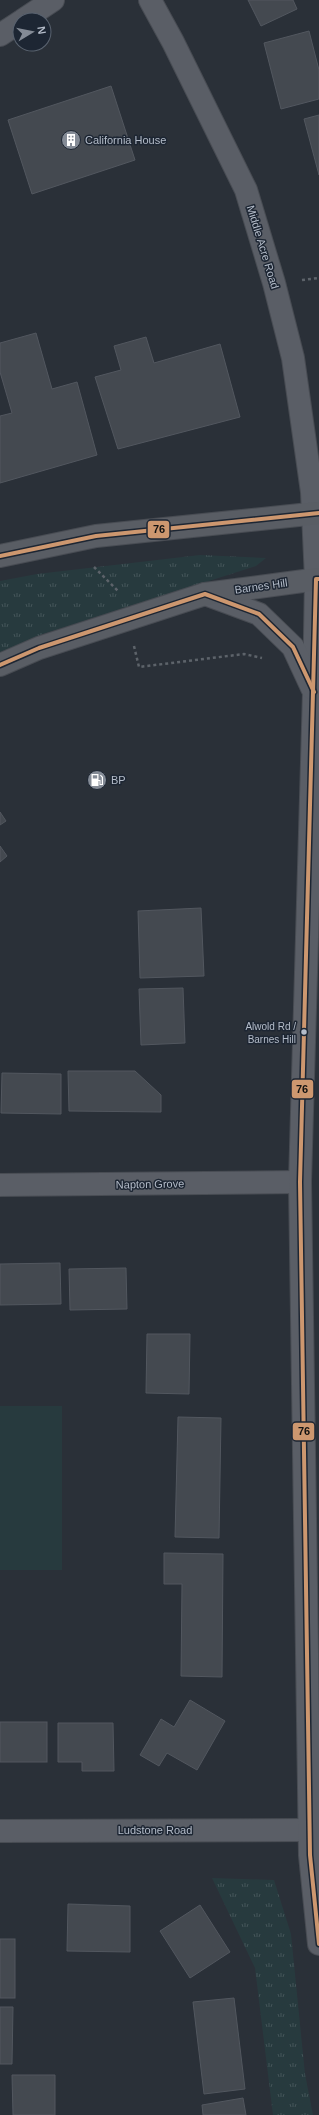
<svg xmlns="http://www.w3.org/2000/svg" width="319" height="2115" font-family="Arial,sans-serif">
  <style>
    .grass { fill: url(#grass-tufts) }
    .pitch { fill: #273a3e }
    .building { fill: #444950; stroke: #52575f }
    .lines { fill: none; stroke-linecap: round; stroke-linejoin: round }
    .minor-casing { stroke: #484c53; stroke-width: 24 }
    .tertiary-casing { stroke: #484c53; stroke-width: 24 }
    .secondary-casing { stroke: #484c53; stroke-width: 24 }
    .path { stroke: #5d636a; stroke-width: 2.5; stroke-dasharray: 3 3; stroke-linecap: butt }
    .minor { stroke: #5a5e66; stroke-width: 22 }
    .tertiary { stroke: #5a5e66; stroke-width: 22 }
    .secondary { stroke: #595d64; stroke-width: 22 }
    .bus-1-casing { stroke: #1d2633; stroke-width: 7 }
    .bus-1 { stroke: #cd976f; stroke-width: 4 }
    .bus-dot { fill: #b4bcc9; stroke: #1d2633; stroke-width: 1.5 }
    .labels { text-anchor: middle; stroke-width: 3; stroke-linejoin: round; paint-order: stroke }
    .bus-label { font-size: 10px; fill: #b4bcc9; stroke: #1d2633; text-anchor: end }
    .poi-label { font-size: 11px; fill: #b4bcc9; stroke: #1d2633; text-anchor: start }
    .street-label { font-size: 11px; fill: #b4bcc9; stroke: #1d2633 }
    .line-badge { stroke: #1d2633; stroke-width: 1.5 }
    .pale-badge-label { font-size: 11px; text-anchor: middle; font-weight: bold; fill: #111 }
  </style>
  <defs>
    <pattern id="grass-tufts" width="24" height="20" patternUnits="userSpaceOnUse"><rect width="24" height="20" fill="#273a3e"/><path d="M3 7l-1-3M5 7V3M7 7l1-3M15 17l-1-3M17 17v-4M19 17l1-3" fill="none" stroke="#445559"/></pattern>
  </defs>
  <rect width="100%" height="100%" fill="#2a3038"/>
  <!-- grass -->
  <g class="grass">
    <polygon points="200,555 266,558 256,566 43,634 0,654 0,581 37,574"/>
    <polygon points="212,1878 274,1880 291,1934 305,2074 313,2115 273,2115 255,1968"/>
  </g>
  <!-- pitch -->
  <rect class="pitch" x="0" y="1406" width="62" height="164"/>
  <!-- building -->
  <g class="building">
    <polygon points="248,0 293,0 297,9 261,26"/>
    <polygon points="309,31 319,70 319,99 281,109 264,43"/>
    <polygon points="111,86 135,160 32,194 8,120"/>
    <polygon points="319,115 319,175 304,119"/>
    <polygon points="36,333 52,389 77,382 97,455 0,483 0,416 12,413 0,372 0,343"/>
    <polygon points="146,337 154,363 220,344 240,417 118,449 95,377 121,370 114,346"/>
    <polygon points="0,812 6,821 0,825"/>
    <polygon points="0,846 7,856 0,862"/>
    <polygon points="201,908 204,976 140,978 138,911"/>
    <polygon points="183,988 185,1043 141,1045 139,989"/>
    <polygon points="68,1071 135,1071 161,1095 161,1112 69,1111"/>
    <polygon points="2,1073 61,1074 61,1114 1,1113"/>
    <polygon points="60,1263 61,1304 0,1305 0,1264"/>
    <polygon points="126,1268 127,1309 70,1310 69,1269"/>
    <polygon points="147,1334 190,1334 189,1394 146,1393"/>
    <polygon points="178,1417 221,1418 219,1538 175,1537"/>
    <polygon points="164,1553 223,1554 222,1677 181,1676 182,1584 164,1584"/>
    <polygon points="190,1700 225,1721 197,1770 167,1753 159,1766 140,1755 161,1719 174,1727"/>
    <rect x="0" y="1722" width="47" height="40"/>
    <polygon points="58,1723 113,1723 114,1771 82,1771 82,1762 58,1762"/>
    <polygon points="68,1904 130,1906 130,1952 67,1951"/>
    <polygon points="200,1905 230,1952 190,1978 160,1931"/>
    <rect x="0" y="1939" width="15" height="59"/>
    <polygon points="234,1998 245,2089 204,2094 193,2002"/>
    <polygon points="0,2007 13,2007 12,2064 0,2064"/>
    <polygon points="12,2075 55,2075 55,2115 13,2115"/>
    <polygon points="243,2098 246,2115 203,2115 202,2105"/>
  </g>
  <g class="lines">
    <defs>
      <g id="minor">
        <polyline points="150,0 173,42 246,190 274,283 293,358 312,492 313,513"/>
        <polyline points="23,20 53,0"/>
        <polyline points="0,35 20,22"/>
        <polyline points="0,1185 300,1182"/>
        <polyline points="0,1831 311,1830"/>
      </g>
      <g id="tertiary">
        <polyline points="313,513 316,579 314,692 300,1182 310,1855 319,1944"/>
        <polyline points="205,594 259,614 293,647 312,688"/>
      </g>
      <g id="secondary">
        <polyline points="0,556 96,536 319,513"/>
        <polyline points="0,665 39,648 205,594 319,579"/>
      </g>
    </defs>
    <!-- minor casing -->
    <use href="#minor" class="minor-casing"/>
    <!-- tertiary casing -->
    <use href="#tertiary" class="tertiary-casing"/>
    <!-- secondary casing -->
    <use href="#secondary" class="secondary-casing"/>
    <!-- path -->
    <g class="path">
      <polyline points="302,280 319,278"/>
      <polyline points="94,567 119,592"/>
      <polyline points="134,646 139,667 244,654 262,658"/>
    </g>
    <!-- minor -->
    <use href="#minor" class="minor"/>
    <!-- tertiary -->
    <use href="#tertiary" class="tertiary"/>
    <!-- secondary -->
    <use href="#secondary" class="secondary"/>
    <defs>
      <g id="bus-1">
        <polyline points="0,556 96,536 319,513"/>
        <polyline points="319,579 316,579 300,1182 310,1855 319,1944"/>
        <polyline points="0,665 39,648 205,594 259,614 293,647 314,692"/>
      </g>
    </defs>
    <!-- bus-1 casing -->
    <use href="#bus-1" class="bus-1-casing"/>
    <!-- bus-1 -->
    <use href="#bus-1" class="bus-1"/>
  </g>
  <!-- icons -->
  <defs>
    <symbol id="building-disc" viewBox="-11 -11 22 22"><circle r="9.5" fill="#848b96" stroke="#1d2633"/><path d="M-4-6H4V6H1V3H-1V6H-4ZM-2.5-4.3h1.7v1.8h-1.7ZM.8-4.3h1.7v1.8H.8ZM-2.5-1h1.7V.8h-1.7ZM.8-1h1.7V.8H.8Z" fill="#fff"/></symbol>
    <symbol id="fuel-disc" viewBox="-11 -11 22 22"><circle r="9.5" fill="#848b96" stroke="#1d2633"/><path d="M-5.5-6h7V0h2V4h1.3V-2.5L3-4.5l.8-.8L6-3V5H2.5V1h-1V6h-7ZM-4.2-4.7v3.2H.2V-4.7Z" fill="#fff"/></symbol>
  </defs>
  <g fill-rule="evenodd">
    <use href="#building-disc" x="60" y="129" width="22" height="22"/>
    <use href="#fuel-disc" x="86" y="769" width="22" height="22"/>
  </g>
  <!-- markers -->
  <circle class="bus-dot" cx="304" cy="1032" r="3.5"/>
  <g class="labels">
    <!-- bus labels -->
    <g class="bus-label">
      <text x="296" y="1030">Alwold Rd /<tspan x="296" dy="13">Barnes Hill</tspan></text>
    </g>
    <!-- poi labels -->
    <g class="poi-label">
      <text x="85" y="144">California House</text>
      <text x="111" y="784">BP</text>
    </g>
    <!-- street labels -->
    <g class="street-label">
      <text transform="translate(263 247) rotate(73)" y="4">Middle Acre Road</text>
      <text transform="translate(261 586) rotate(-8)" y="4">Barnes Hill</text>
      <text transform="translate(150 1184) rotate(-1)" y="4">Napton Grove</text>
      <text x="155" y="1834">Ludstone Road</text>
    </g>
  </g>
  <g class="line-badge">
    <rect x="147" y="520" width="23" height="19" rx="4" fill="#cd976f"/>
    <rect x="291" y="1079" width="23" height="20" rx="4" fill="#cd976f"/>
    <rect x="292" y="1422" width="23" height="19" rx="4" fill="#cd976f"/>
  </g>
  <g class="pale-badge-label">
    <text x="159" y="533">76</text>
    <text x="302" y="1093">76</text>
    <text x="304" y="1435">76</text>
  </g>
  <!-- north arrow -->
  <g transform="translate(32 32) rotate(80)"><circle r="19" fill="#1d2633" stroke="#59626f"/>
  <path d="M0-3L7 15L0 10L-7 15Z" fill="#848b96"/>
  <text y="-6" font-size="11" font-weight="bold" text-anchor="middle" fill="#b4bcc9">N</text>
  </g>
</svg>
